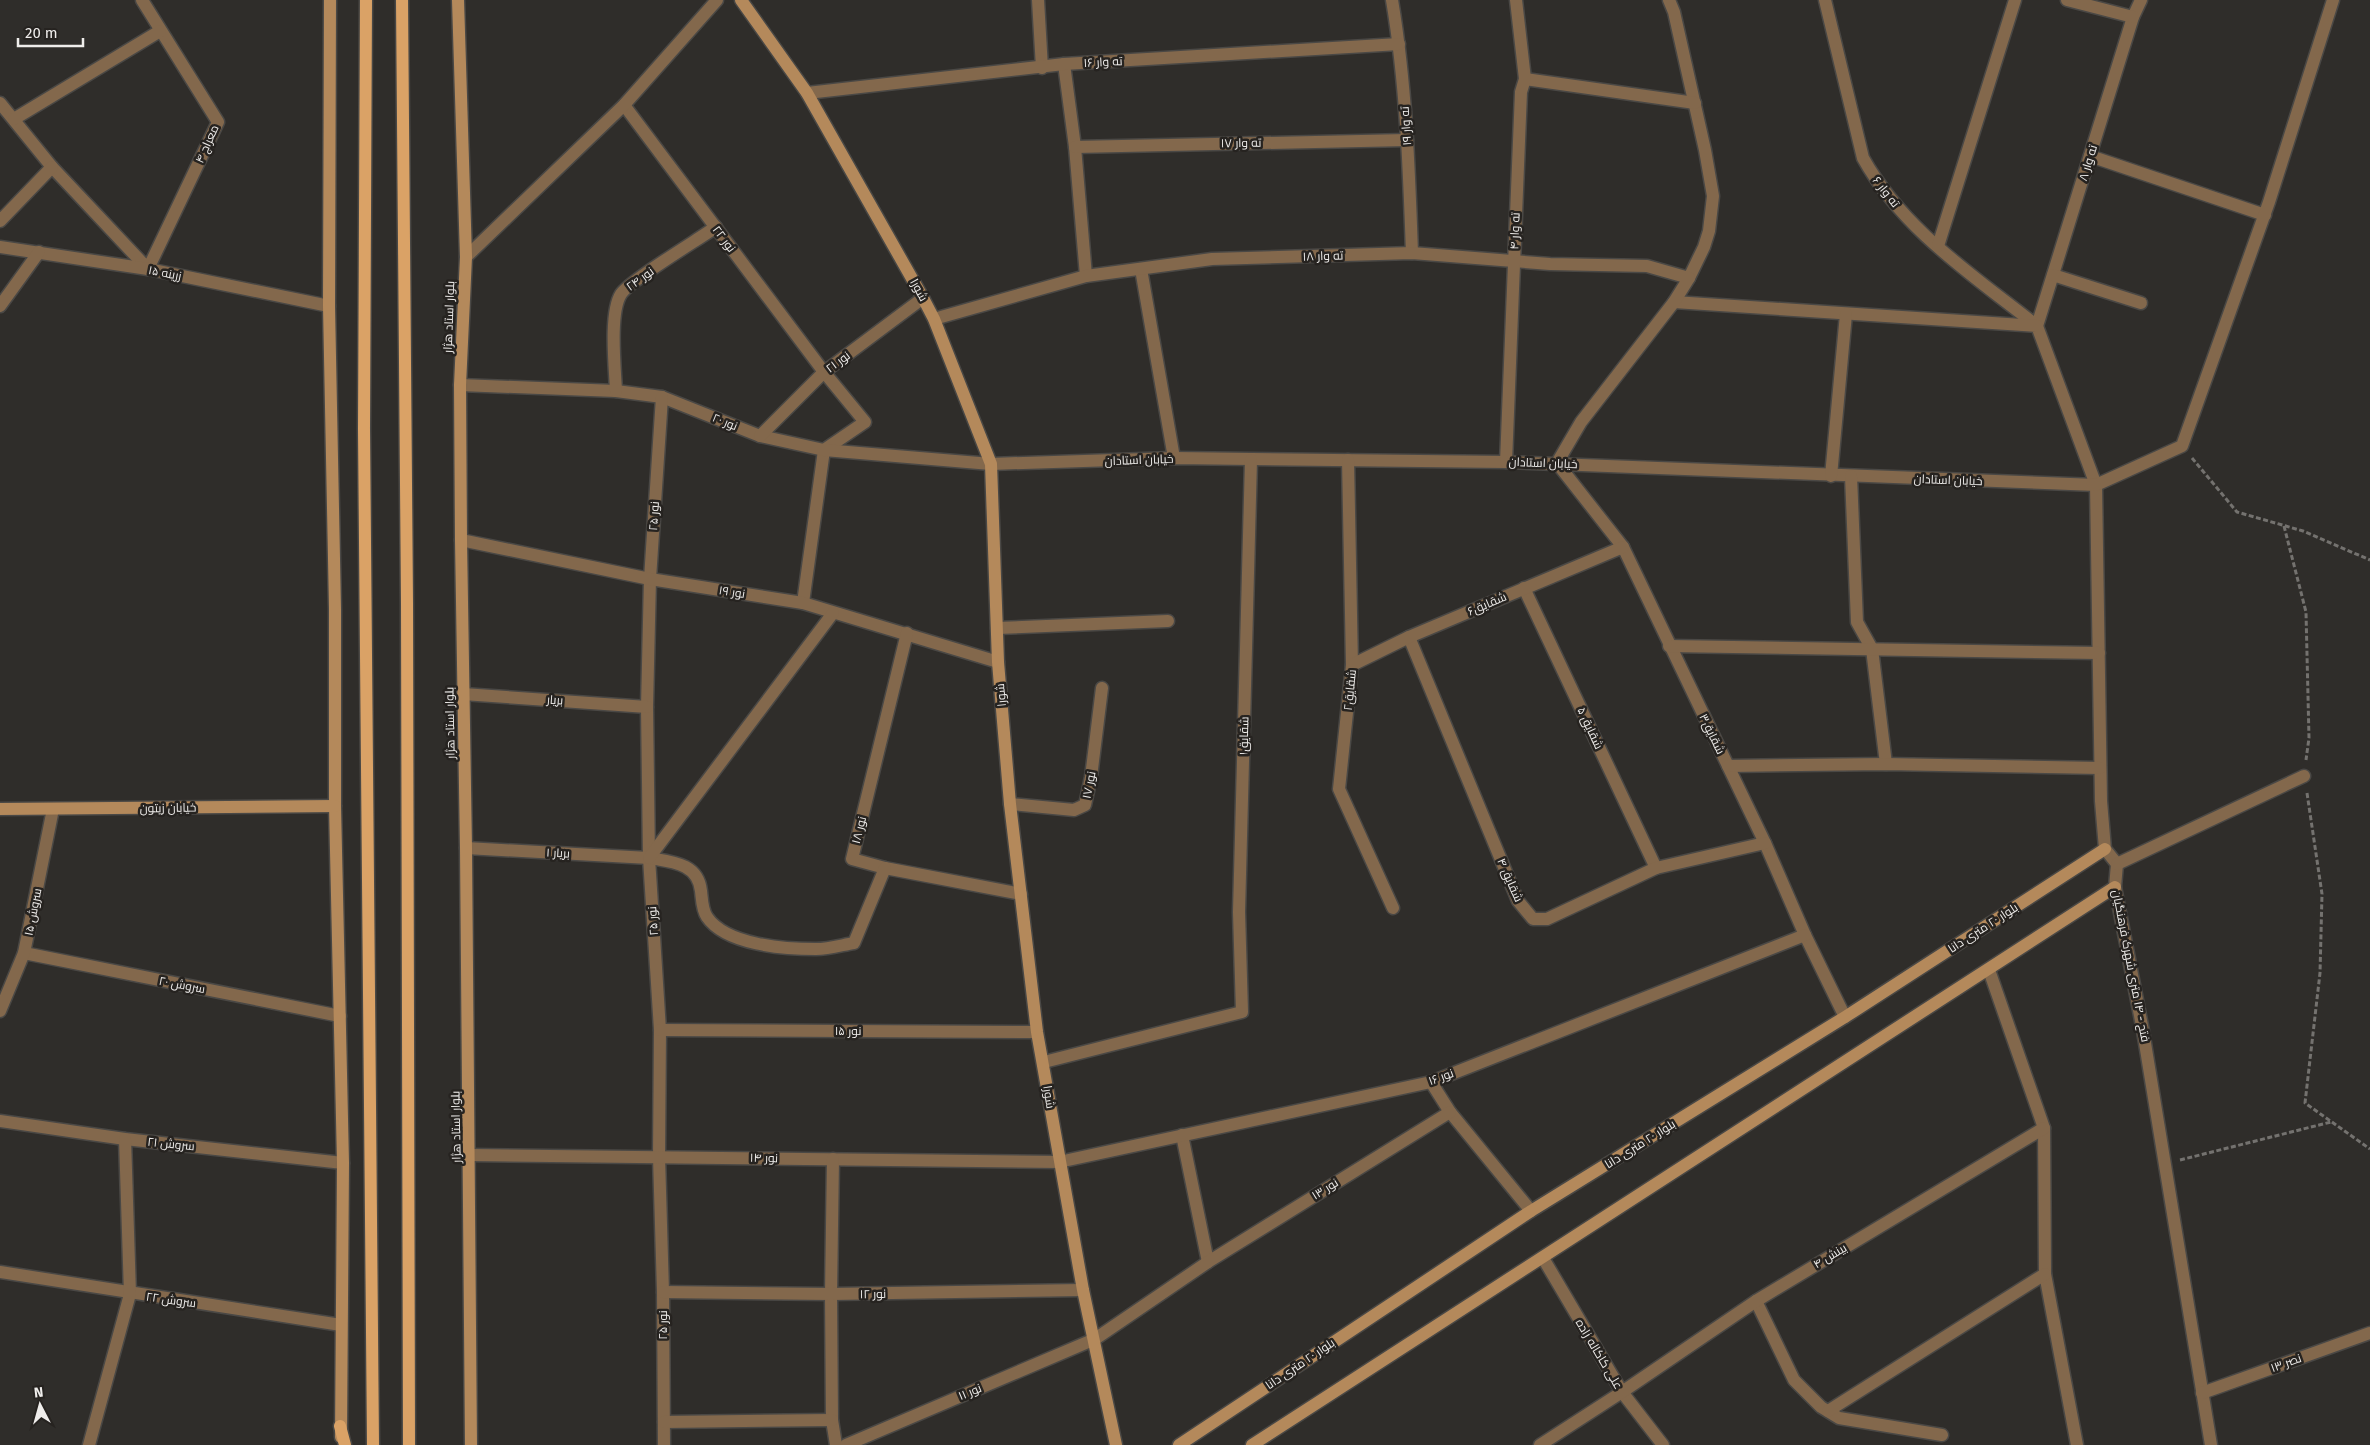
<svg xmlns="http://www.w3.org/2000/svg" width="2370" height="1445" font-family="'Fira Sans',Cairo,sans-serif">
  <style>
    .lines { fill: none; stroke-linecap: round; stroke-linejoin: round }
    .street-casing { stroke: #4a4845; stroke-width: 15 }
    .secondary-casing { stroke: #4a4845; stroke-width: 15 }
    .primary-casing { stroke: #4a4845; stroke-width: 15 }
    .path { stroke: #74726f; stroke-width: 3; stroke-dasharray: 5 2.5; stroke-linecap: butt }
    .street { stroke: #83684c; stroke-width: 12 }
    .secondary { stroke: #b4895b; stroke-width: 12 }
    .primary { stroke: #daa266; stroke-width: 12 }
    .labels { text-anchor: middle; stroke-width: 5; stroke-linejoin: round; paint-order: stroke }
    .street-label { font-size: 12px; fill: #efedeb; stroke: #262320 }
  </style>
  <rect width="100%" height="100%" fill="#2f2d2a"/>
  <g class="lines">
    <defs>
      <g id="street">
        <polyline points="1038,0 1042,68"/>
        <path d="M1392,0C1406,83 1409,168 1412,253"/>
        <polyline points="1669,0 1674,12 1705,150 1713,196 1709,231 1704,247 1689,278"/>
        <path d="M1825,0L1863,158C1903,230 1974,276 2037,326L2133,17L2141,0"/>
        <polyline points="2067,0 2133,17"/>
        <polyline points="1064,64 1075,147 1086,276"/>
        <polyline points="1525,79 1695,103"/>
        <polyline points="807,93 1064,64 1399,44"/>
        <polyline points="0,103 52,167 148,269 218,122 142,0"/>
        <polyline points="624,105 824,372 865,422 824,450 803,603"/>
        <polyline points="14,119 160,31"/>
        <polyline points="1075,147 1407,140"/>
        <polyline points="2090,156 2265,215"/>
        <polyline points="0,221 52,167"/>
        <polyline points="1938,246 2015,0"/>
        <polyline points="0,247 148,269 329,306"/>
        <polyline points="466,257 624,105 717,0"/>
        <polyline points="1141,269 1174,458"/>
        <polyline points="2053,275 2141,303"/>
        <polyline points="1674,302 2037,326 2096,485 2101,801 2105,849 2117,864 2115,887 2143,1031 2211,1445"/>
        <polyline points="0,306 39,252"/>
        <polyline points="934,319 1086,276 1212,259 1412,253 1550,264 1647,266 1689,278 1674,302 1581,422 1557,463 1623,547 1765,843 1805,935 1845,1017"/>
        <polyline points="460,385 616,391 662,397 760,436 824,450 991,464 1174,458 1506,462 2096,485 2182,446 2269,202 2333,0"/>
        <path d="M616,391C615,368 609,313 621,294C629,281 699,239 716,227"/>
        <polyline points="662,397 650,579 647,707 649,858 660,1030 659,1157 663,1292 664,1445"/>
        <polyline points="760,436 824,372 923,298"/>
        <polyline points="1348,460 1352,665 1339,789 1393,908"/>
        <polyline points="1506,462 1521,92 1525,79 1516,0"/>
        <polyline points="1831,476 1846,314"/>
        <polyline points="1851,476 1857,622 1872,649 1886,764"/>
        <polyline points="461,540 650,579 803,603 998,662"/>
        <polyline points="1524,588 1656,868"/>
        <polyline points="997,628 1168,621"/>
        <polyline points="907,633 852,859 885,868 1021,894"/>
        <polyline points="1409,637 1518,901 1533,919 1547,919 1656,868 1765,843"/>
        <polyline points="1669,646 2099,653"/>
        <polyline points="1352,665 1409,637 1623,547"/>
        <polyline points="463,694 647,707"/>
        <polyline points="1728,766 1886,764 2100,768"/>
        <polyline points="1010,804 1074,810 1085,805 1091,777 1102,688"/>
        <path d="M466,848L649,858C672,862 698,863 701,891C702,899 702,910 707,917C726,945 784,949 816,949C829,949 842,945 854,943L885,868"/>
        <polyline points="649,858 833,613"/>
        <polyline points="2117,864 2304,776"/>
        <polyline points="24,953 340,1016"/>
        <polyline points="1989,970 2044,1128 2045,1274 2077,1445"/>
        <polyline points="0,1011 24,953 53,809"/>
        <polyline points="660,1030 1037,1032"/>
        <polyline points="1044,1062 1242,1012 1239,912 1251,460"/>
        <polyline points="1431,1082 1450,1112 1531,1211"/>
        <polyline points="0,1121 125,1139 343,1163"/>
        <polyline points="1182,1135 1208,1262"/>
        <polyline points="470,1155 1059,1162 1431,1082 1805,935"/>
        <polyline points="833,1159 831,1294 832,1420 836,1445"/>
        <polyline points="1543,1258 1622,1392 1663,1445"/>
        <polyline points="0,1272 341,1325"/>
        <polyline points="663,1292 831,1294 1083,1290"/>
        <polyline points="1756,1301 1794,1380 1821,1407 1839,1418 1942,1435"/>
        <polyline points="2202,1393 2370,1333"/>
        <polyline points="1828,1411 2045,1274"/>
        <polyline points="664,1422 832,1420"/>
        <polyline points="89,1445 130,1294 125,1139"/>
        <polyline points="846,1445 1095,1339 1208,1262 1450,1112"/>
        <polyline points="1540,1445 1622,1392 1756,1301 2044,1128"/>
      </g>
      <g id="secondary">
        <polyline points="330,0 329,306 335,609 335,806 343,1163 341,1437"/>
        <polyline points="458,0 466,257 460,385 461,540 466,848 471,1445"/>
        <polyline points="741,0 807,93 923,298 934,319 991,464 998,662 1010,804 1037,1032 1083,1290 1116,1445"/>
        <polyline points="0,809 335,806"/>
        <polyline points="1179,1445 1531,1211 1845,1017 2105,849"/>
        <polyline points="1252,1445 2115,887"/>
      </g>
      <g id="primary">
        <polyline points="366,0 364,429 373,1445"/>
        <polyline points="402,0 407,603 409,1445"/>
        <polyline points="340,1426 345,1445"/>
      </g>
    </defs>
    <!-- street casing -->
    <use href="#street" class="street-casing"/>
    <!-- secondary casing -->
    <use href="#secondary" class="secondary-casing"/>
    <!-- primary casing -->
    <use href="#primary" class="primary-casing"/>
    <!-- path -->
    <g class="path">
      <polyline points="2192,458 2237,512 2303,531 2370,560"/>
      <polyline points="2284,526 2306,612 2309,738 2306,760"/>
      <polyline points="2307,793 2322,894 2320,973 2305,1103 2370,1149"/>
      <polyline points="2180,1160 2331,1122"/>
    </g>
    <!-- street -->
    <use href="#street" class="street"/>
    <!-- secondary -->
    <use href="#secondary" class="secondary"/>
    <!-- primary -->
    <use href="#primary" class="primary"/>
  </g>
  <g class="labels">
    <!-- street labels -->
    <g class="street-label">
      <text transform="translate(1103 62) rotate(-3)" y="4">ته وار ۱۶</text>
      <text transform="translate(1406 126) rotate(-94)" y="4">ته وار ۱۹</text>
      <text transform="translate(1241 143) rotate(-1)" y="4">ته وار ۱۷</text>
      <text transform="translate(207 144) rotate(-66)" y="4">معراج ۴</text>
      <text transform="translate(2088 163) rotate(-73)" y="4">ته وار ۸</text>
      <text transform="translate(1886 192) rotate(52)" y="4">ته وار ۶</text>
      <text transform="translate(1515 231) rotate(-88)" y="4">ته وار ۴</text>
      <text transform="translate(724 239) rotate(53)" y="4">نور ۲۲</text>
      <text transform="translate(1323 256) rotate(-2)" y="4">ته وار ۱۸</text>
      <text transform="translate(165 273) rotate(11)" y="4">زرینه ۱۵</text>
      <text transform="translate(640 279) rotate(-36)" y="4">نور ۲۴</text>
      <text transform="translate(919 290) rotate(61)" y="4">شورا</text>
      <text transform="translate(449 317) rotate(-88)" y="4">بلوار استاد هژار</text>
      <text transform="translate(838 362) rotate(-37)" y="4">نور ۲۱</text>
      <text transform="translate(725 422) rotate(22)" y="4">نور ۲۰</text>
      <text transform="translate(1139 460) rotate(-2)" y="4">خیابان استادان</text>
      <text transform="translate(1543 463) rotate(2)" y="4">خیابان استادان</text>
      <text transform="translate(1948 480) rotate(2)" y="4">خیابان استادان</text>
      <text transform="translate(654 516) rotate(-86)" y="4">نور ۲۵</text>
      <text transform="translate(732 592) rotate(9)" y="4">نور ۱۹</text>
      <text transform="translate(1487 604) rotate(-23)" y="4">شقایق۶</text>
      <text transform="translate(1350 690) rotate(-84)" y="4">شقایق۲</text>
      <text transform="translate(1001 695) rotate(-95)" y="4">شورا</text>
      <text transform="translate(555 700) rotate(4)" y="4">بریار</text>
      <text transform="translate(450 723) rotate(-91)" y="4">بلوار استاد هژار</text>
      <text transform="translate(1590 728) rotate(65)" y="4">شقایق ۵</text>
      <text transform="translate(1712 734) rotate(64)" y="4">شقایق۳</text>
      <text transform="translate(1244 736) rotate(-89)" y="4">شقایق۱</text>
      <text transform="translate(1089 785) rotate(-79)" y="4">نور ۱۷</text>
      <text transform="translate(168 808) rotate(-1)" y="4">خیابان زیتون</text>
      <text transform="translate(859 830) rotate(-76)" y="4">نور ۱۸</text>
      <text transform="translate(558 853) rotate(3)" y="4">بریار ۱</text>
      <text transform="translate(1510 880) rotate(66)" y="4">شقایق ۴</text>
      <text transform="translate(33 912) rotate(-79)" y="4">سروش ۱۵</text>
      <text transform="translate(653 921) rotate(-94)" y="4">نور ۲۵</text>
      <text transform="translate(1983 928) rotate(-33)" y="4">بلوار ۲۰ متری دانا</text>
      <text transform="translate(2131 966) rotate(79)" y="4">فتح - ۱۴ متری شهرک فرهنگیان</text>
      <text transform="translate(182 985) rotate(11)" y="4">سروش ۲۰</text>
      <text x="848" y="1035">نور ۱۵</text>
      <text transform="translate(1441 1077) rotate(-20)" y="4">نور ۱۶</text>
      <text transform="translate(1049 1097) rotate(81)" y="4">شورا</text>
      <text transform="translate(456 1127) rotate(-91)" y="4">بلوار استاد هژار</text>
      <text transform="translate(171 1144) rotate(6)" y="4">سروش ۲۱</text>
      <text transform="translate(1640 1144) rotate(-32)" y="4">بلوار ۲۰ متری دانا</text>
      <text transform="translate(764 1158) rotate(1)" y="4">نور ۱۴</text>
      <text transform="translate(1325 1189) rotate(-32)" y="4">نور ۱۳</text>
      <text transform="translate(1830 1256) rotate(-31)" y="4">بینش ۴</text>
      <text transform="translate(873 1294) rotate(-1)" y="4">نور ۱۲</text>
      <text transform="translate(171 1300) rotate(8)" y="4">سروش ۲۲</text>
      <text transform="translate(663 1325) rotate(-90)" y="4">نور ۲۵</text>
      <text transform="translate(1599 1354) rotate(59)" y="4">علی کاکاله زاده</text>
      <text transform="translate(2286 1363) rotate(-20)" y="4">نصر ۱۳</text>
      <text transform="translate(1300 1364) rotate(-34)" y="4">بلوار ۲۰ متری دانا</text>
      <text transform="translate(970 1392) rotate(-23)" y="4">نور ۱۱</text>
    </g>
  </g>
  <!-- north arrow -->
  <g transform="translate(40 1405) rotate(354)" stroke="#262320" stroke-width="4" paint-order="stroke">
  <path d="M0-4L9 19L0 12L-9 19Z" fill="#efedeb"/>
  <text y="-8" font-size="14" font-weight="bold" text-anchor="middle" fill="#efedeb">N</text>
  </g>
  <!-- scale -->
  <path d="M18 38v8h65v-8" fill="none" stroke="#efedeb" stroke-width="2.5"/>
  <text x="25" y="38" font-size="15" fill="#efedeb" stroke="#262320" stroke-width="4" paint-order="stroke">20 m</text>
</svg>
